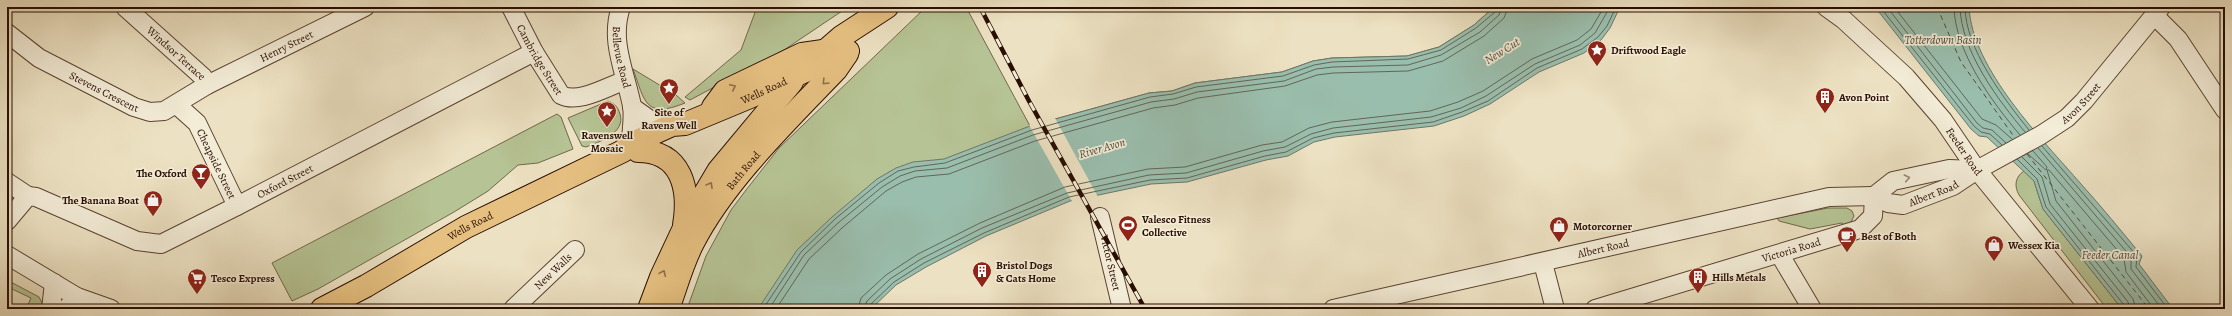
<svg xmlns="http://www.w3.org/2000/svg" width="2232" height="316" font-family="Alegreya,serif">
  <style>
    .green { fill: #b6c394; stroke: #70684a }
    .water { fill: #9abead; stroke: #6d7768 }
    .pier { fill: #ece1c2 }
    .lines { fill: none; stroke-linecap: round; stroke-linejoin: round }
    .shore { stroke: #626656; stroke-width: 1 }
    .ferry { stroke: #514b3d; stroke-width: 1; stroke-dasharray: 5 4; stroke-linecap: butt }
    .minor-casing { stroke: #5a4230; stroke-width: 20 }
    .highway-casing { stroke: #290d00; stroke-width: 24 }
    .minor { stroke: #f3ecd7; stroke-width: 18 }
    .highway { stroke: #e6c081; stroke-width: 22 }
    .rail-casing { stroke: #290d00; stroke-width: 4.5 }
    .rail { stroke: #f3ecd7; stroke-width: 3; stroke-dasharray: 9; stroke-linecap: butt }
    .oneway { stroke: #916f47 }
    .oneway2 { stroke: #988876 }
    .labels { text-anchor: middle; stroke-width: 3.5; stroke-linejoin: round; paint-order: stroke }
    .street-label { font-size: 11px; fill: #290d00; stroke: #f3ecd7 }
    .poi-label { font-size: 11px; font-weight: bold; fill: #290d00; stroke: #f3ecd7; text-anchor: start }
    .water-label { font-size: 12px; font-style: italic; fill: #514b3d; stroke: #f3ecd7 }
  </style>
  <rect width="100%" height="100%" fill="#ece1c2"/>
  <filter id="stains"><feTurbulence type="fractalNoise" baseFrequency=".005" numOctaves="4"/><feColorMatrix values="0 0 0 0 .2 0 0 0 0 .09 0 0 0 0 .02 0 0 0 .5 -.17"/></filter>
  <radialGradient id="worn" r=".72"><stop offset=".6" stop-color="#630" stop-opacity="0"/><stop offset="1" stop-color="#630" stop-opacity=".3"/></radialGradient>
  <!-- green -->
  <g class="green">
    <polygon points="757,7 848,7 784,50 690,100 685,97 741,50"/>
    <polygon points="926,7 966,7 1030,126 1149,93 1172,91 1195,83 1282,72 1313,61 1332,58 1407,56 1439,47 1474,25 1494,7 1523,15 1364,77 795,309 687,309 706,256 731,210 746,190 779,148"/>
    <path d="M633,69L676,95L685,103C645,119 645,102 633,69Z"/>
    <path d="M608,101C615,104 618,107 620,114C626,133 599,142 586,147L582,146L568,118Z"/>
    <polygon points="557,114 561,117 573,149 538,163 518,165 488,191 454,212 318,289 292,301 272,263"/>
    <path d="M2024,171L2034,181L2043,209L2122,309H2107L2019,195C2014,186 2015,177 2024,171Z"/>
    <polygon points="1828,208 1847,208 1852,211 1854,216 1851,222 1845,226 1842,223 1810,229 1779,221 1777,218"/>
    <polygon points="7,280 39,297 45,309 26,309 31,298 12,289"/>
  </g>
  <!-- water -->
  <g class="water">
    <polygon points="1494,7 1620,7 1610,28 1601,40 1584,53 1539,72 1490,104 1464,116 1434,126 1335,137 1314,142 1288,156 1266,160 1187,182 1151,184 1070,201 986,236 926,267 896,285 871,309 758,309 797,250 832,217 877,179 896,168 913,162 944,159 1030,126 1149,93 1172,91 1195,83 1282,72 1313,61 1332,58 1407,56 1439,47 1474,25"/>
    <path d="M1875,7H1969C1972,69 2042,139 2081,184C2102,207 2122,232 2142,256L2139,264L2173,309H2122L2043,209L2034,181L1987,137L1979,136L1971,129Z"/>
  </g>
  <!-- pier -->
  <polygon class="pier" points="1055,118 1098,197 1073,203 1029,125"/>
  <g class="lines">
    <!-- shore -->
    <g class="shore">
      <polyline points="1880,7 1974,126 1981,132 1990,134 2002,145"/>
      <polyline points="1887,7 1977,123 1983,128 1992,130 2006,143"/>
      <polyline points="1894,7 1982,119 1996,125 2012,139"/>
      <path d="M1954,7C1955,52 1992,102 2020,135"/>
      <path d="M1960,7C1961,51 1998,100 2025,132"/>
      <path d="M1965,7C1965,48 2004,99 2029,130"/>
      <polyline points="2042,146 2137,256 2136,267 2168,309"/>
      <polyline points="2038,148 2131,257 2131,269 2162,309"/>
      <polyline points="2028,154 2046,170 2047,167 2033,151"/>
      <polyline points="2022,157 2042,177 2050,204 2128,302 2130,309"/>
      <polyline points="2017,159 2037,179 2046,207 2124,305 2125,309"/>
      <polyline points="763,309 801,252 835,219 879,183 898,171 914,167 945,163 1032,130 1150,97 1173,94 1196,87 1283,76 1314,65 1332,62 1408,59 1441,50 1476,28 1495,12 1497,7"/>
      <polyline points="769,309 804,255 838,223 882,187 900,176 915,171 947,168 1033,135 1151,102 1174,99 1197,92 1284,81 1316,69 1333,67 1408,65 1441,55 1480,32 1499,15 1502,7"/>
      <polyline points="776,309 809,259 842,228 886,191 902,182 916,177 949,174 1035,141 1153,108 1175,105 1198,98 1285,86 1317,75 1333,73 1408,71 1443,61 1484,36 1504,18 1508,7"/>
      <polyline points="858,309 861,298 886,275 918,254 980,223 1065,187 1148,169 1185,167 1262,145 1282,142 1309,128 1332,122 1430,111 1458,102 1483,91 1532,59 1577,40 1591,29 1604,7"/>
      <polyline points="864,309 867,301 890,279 921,259 982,228 1067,193 1149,175 1186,173 1263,151 1285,147 1311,134 1333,128 1431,117 1461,108 1486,96 1535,64 1580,45 1595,33 1610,7"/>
      <polyline points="869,309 870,305 894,282 924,263 984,233 1069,197 1150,180 1187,178 1265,156 1286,152 1313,138 1334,133 1433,122 1462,112 1488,101 1537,68 1582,49 1598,37 1607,26 1616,7"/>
      <polyline points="2136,309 2133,299 2056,201 2047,170 2049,170 2124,258 2126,272 2154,309"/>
    </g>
    <!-- ferry -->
    <g class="ferry">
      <polyline points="1937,7 1961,62 2015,138"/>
      <polyline points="2027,154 2149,309"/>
    </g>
    <defs>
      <g id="minor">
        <path id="s1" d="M125,7L203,77L207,85"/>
        <path id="s2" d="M511,7L534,52L561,95C579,104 606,87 624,81"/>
        <path id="s3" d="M621,7C609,41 626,74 632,106C634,117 631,132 631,143"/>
        <path id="s4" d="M1826,7L1844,20L1906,77L1943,120L1977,170L2090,309"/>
        <polyline points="2155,16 2178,39 2225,110"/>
        <path id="s5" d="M7,33L39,58L134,107L150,112L164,111L207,85L365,7"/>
        <path id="s6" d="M177,105L197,123L237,206"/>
        <polyline points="632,107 663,129"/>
        <polyline points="7,182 28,196"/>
        <polyline points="1874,196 1893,181 1949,169 1977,170"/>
        <path id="s7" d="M1100,217L1122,309"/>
        <path id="s8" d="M7,221L28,196L36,197L137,241L161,244L237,206L534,52"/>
        <polyline points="7,255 77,297 111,309"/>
        <polyline points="1780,255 1812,309"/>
        <polyline points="1543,263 1555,309"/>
        <polyline points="51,309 54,283"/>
        <polyline points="66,309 77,297"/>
        <path id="s9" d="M513,309L575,250"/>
        <path id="s10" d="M1333,309L1829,197L1874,196L1888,203L1903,205L1953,186L1977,170L2041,135L2067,118L2084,101L2161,7"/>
        <path id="s11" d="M1595,309L1860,229L1873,216L1874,196"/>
      </g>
      <g id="highway">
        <polyline points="818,57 841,37 887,7"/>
        <polyline points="713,107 725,91 802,54 823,51"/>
        <path d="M638,151C682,151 690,189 684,225"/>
        <path id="s12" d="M322,309L366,286L466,227L623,151L628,145L672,125L685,124L750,97L848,51"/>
        <polyline points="649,309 661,277 683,230 718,171 792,82"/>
        <path id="s13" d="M668,309C676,288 682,264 693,243C724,182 788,120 836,70L847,54"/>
      </g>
    </defs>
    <!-- minor casing -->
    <use href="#minor" class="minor-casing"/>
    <!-- highway casing -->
    <use href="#highway" class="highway-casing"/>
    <!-- minor -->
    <use href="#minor" class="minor"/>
    <!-- highway -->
    <use href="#highway" class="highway"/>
    <defs>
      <polyline id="rail" points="980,7 1029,101 1145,309"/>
    </defs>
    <!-- rail casing -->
    <use href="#rail" class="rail-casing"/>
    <!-- rail -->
    <use href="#rail" class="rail"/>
  </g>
  <!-- one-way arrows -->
  <defs><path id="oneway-chevron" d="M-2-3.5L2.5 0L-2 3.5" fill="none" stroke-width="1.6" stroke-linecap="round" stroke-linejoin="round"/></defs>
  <g class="oneway">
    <use href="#oneway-chevron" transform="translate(825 82) rotate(134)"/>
    <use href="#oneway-chevron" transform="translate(733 87) rotate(-25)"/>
    <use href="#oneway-chevron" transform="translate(710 185) rotate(-60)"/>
    <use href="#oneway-chevron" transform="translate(663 273) rotate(-66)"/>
  </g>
  <use class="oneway2" href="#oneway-chevron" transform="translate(1907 178) rotate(-12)"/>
  <!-- icons -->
  <defs>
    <symbol id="sight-pin" viewBox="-11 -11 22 30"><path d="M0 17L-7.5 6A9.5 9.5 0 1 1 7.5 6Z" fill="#8f2418" stroke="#f3ecd7"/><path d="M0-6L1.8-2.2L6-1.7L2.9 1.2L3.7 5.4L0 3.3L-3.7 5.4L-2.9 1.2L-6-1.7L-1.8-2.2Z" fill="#fff"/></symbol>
    <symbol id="building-pin" viewBox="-11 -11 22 30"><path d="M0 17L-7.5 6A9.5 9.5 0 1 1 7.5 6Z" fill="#8f2418" stroke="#f3ecd7"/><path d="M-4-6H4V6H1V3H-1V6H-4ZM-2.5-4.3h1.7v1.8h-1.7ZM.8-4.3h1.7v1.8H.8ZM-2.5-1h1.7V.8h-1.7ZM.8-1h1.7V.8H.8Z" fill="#fff"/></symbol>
    <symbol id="bar-pin" viewBox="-11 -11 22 30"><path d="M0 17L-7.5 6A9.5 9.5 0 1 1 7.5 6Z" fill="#8f2418" stroke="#f3ecd7"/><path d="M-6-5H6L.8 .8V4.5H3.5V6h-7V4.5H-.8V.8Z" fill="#fff"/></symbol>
    <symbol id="shop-pin" viewBox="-11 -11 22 30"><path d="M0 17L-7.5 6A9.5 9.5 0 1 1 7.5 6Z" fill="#8f2418" stroke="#f3ecd7"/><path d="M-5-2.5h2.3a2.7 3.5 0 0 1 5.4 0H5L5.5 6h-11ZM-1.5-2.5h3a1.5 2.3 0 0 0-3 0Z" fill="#fff"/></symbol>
    <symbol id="stadium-pin" viewBox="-11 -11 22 30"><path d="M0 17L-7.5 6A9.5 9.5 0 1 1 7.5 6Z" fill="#8f2418" stroke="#f3ecd7"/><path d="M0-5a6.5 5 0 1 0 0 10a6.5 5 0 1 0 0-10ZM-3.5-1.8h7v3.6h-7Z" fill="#fff"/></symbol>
    <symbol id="cafe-pin" viewBox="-11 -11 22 30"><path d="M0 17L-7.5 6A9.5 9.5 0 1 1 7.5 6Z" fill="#8f2418" stroke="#f3ecd7"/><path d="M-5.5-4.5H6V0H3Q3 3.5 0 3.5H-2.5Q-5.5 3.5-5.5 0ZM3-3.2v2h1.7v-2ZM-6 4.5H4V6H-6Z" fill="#fff"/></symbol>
    <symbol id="supermarket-pin" viewBox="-11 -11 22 30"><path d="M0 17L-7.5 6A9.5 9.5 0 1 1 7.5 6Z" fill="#8f2418" stroke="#f3ecd7"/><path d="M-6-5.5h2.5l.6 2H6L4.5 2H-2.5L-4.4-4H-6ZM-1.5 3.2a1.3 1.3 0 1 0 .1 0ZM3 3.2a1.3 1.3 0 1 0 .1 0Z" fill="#fff"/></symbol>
  </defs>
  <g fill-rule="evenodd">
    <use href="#sight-pin" x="1586" y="39" width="22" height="30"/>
    <use href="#sight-pin" x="658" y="77" width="22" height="30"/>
    <use href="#building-pin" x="1814" y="86" width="22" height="30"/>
    <use href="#sight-pin" x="596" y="100" width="22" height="30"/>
    <use href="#bar-pin" x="190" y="162" width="22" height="30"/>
    <use href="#shop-pin" x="142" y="189" width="22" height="30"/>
    <use href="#stadium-pin" x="1117" y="214" width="22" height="30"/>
    <use href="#shop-pin" x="1548" y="215" width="22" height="30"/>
    <use href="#cafe-pin" x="1836" y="225" width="22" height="30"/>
    <use href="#shop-pin" x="1983" y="234" width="22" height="30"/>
    <use href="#building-pin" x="971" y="260" width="22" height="30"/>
    <use href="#building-pin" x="1687" y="266" width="22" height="30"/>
    <use href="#supermarket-pin" x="186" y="267" width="22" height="30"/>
  </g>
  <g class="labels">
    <!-- street labels -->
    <g class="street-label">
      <text dy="4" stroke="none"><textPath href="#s5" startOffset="317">Henry Street</textPath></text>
      <text dy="4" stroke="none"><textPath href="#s1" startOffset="69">Windsor Terrace</textPath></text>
      <text dy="4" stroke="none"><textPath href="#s3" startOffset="51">Bellevue Road</textPath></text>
      <text dy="4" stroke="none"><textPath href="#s2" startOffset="60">Cambridge Street</textPath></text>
      <text dy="4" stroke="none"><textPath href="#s5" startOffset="114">Stevens Crescent</textPath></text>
      <text dy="4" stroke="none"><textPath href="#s12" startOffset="495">Wells Road</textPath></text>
      <text dy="4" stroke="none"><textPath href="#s10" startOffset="791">Avon Street</textPath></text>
      <text dy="4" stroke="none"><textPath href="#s4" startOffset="201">Feeder Road</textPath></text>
      <text dy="4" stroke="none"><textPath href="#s6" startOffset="72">Cheapside Street</textPath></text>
      <text dy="4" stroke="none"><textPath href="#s13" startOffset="159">Bath Road</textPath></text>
      <text dy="4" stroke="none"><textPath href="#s8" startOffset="314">Oxford Street</textPath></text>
      <text dy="4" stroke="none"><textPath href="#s10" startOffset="617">Albert Road</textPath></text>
      <text dy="4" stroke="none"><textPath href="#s12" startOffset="170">Wells Road</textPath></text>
      <text dy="4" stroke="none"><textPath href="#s10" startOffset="277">Albert Road</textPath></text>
      <text dy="4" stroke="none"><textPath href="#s11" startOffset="205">Victoria Road</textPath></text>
      <text dy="4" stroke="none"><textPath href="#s7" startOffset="47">Victor Street</textPath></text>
      <text dy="4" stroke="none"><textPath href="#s9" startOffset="55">New Walls</textPath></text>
    </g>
    <!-- poi labels -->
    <g class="poi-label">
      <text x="1611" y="54">Driftwood Eagle</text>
      <text x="1839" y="101">Avon Point</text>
      <text x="669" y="116" text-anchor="middle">Site of<tspan x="669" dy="13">Ravens Well</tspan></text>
      <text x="607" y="139" text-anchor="middle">Ravenswell<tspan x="607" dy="13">Mosaic</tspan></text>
      <text x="187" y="177" text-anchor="end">The Oxford</text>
      <text x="139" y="204" text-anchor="end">The Banana Boat</text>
      <text x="1142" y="223">Valesco Fitness<tspan x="1142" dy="13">Collective</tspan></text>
      <text x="1573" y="230">Motorcorner</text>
      <text x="1861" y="240">Best of Both</text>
      <text x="2008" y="249">Wessex Kia</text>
      <text x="996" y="269">Bristol Dogs<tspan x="996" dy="13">&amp; Cats Home</tspan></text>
      <text x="1712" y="281">Hills Metals</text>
      <text x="211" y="282">Tesco Express</text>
    </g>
    <!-- water labels -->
    <g class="water-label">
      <text x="1943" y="44">Totterdown Basin</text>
      <text transform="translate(1502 51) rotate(-32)" y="4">New Cut</text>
      <text transform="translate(1102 148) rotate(-16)" y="4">River Avon</text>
      <text x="2110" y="259">Feeder Canal</text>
    </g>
  </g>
  <!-- margin -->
  <rect width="2232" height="316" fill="none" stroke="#ece1c2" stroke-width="24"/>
  <rect x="8" y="8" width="2216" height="300" fill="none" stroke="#290d00" stroke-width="2"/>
  <rect x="12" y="12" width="2208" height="292" fill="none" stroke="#290d00"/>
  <rect width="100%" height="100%" filter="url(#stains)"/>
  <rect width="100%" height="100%" fill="url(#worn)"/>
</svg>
